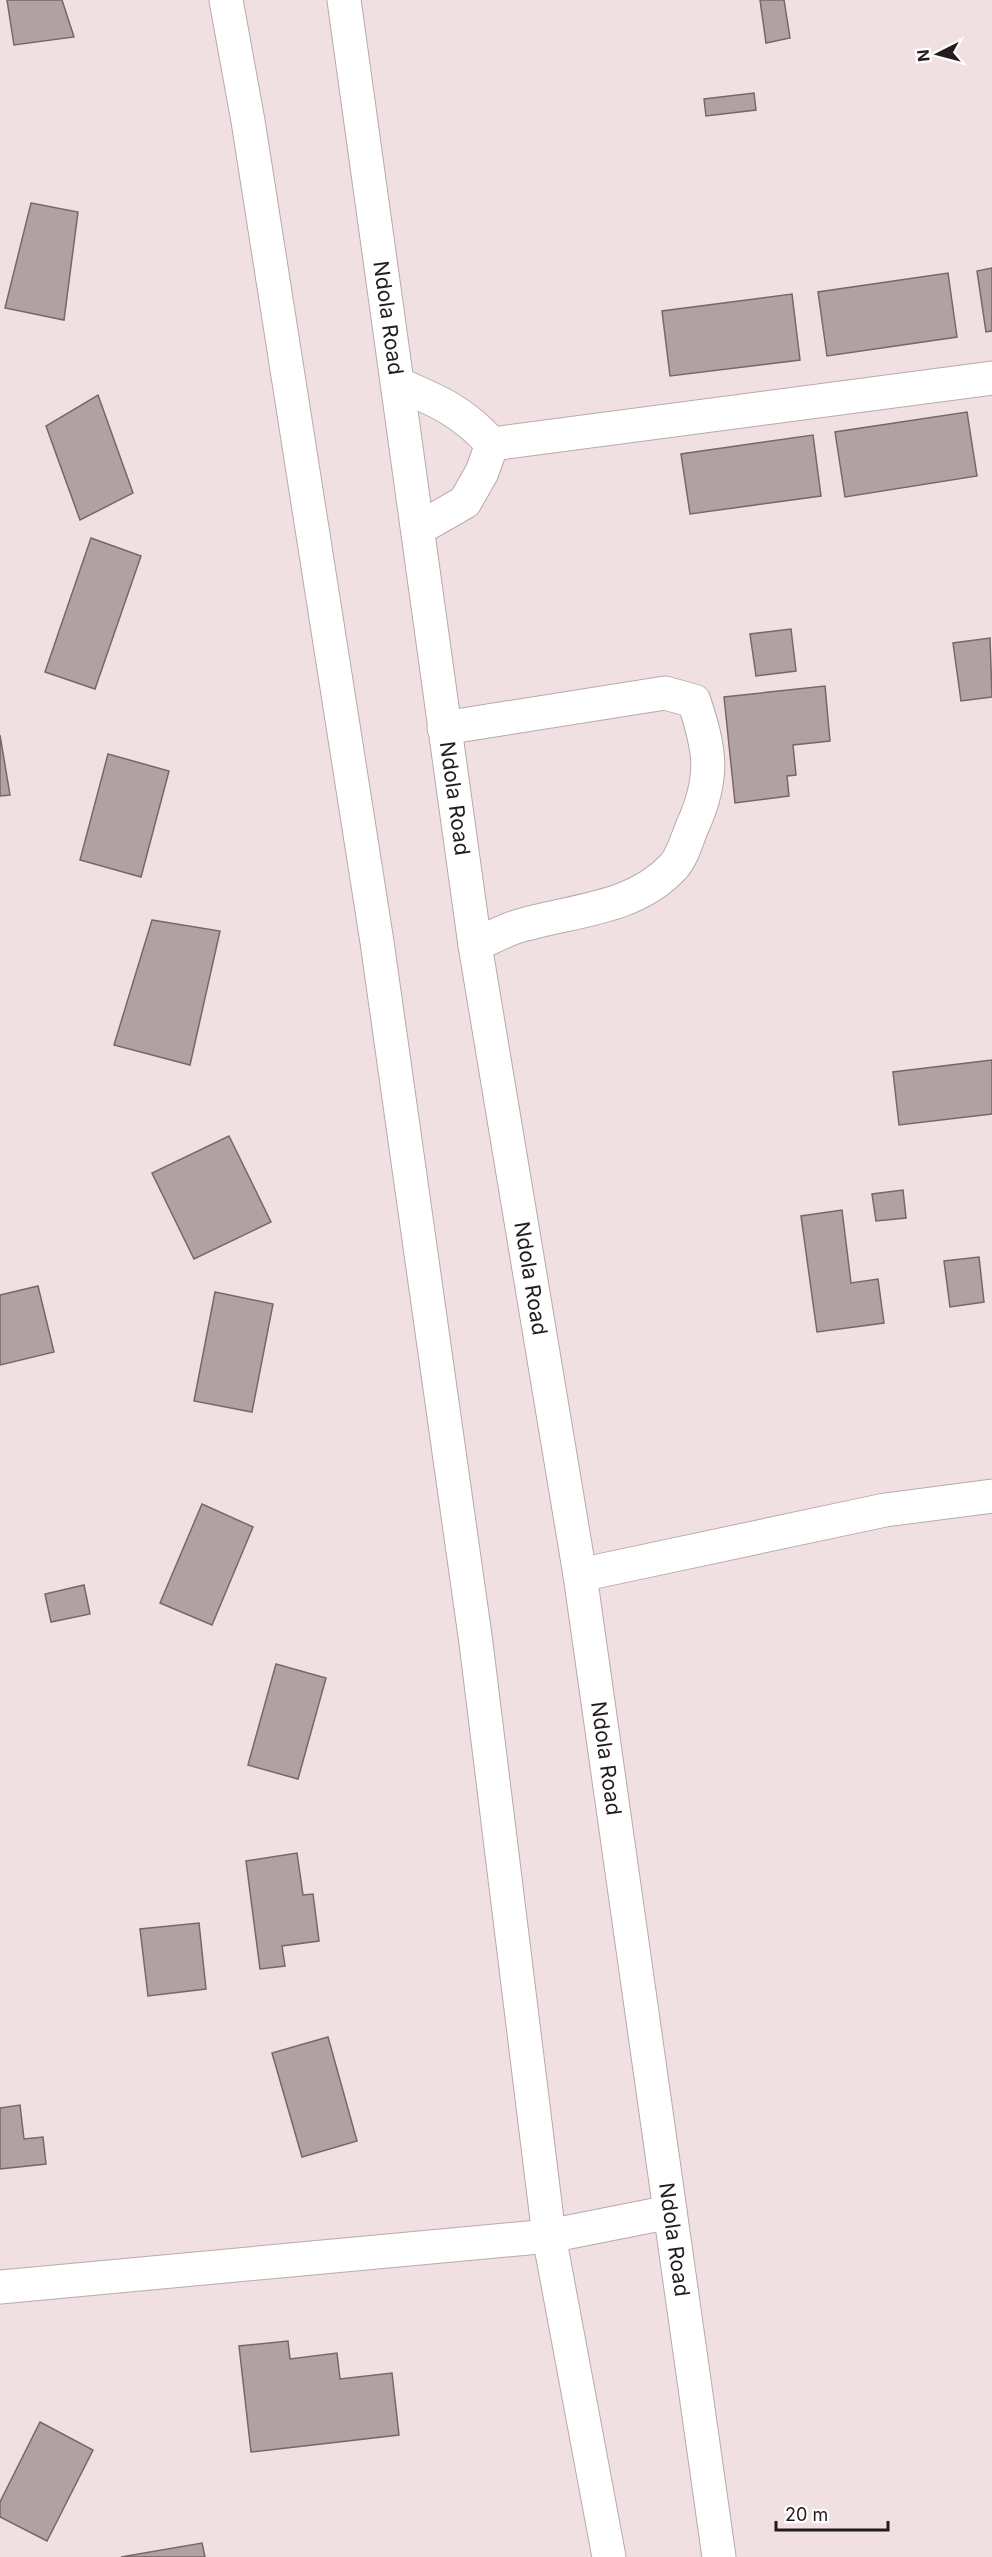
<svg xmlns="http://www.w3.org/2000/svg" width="992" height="2557" font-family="Inter,sans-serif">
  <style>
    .building { fill: #b2a1a3; stroke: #766768; stroke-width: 1.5 }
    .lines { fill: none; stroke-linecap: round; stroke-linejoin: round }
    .minor-casing { stroke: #baa9ab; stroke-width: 35 }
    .major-casing { stroke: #baa9ab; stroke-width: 35 }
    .minor { stroke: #fff; stroke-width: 33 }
    .major { stroke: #fff; stroke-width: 33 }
    .labels { text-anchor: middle; stroke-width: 4.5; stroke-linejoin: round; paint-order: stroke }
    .street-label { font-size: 21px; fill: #231c1d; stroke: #fff }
  </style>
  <rect width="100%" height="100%" fill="#f1e0e1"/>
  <!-- building -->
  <g class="building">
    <polygon points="7,0 62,0 74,37 14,45"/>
    <polygon points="760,0 784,0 790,38 766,43"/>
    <polygon points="754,93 756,110 706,116 704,99"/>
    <polygon points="31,203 78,212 64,320 5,308"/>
    <polygon points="992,268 992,331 986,332 977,271"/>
    <polygon points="948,273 957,337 827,356 818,292"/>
    <polygon points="792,294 800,360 670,376 662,311"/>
    <polygon points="98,395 133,493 80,520 46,426"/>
    <polygon points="967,412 977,476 845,497 835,432"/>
    <polygon points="813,435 821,496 690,514 681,454"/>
    <polygon points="91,538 141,556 95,689 45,672"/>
    <polygon points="791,629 796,671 756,676 750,634"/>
    <polygon points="990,638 992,697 961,701 953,643"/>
    <polygon points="825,686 830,741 793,745 796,775 787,776 789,796 735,803 724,697"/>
    <polygon points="0,735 10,795 0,796"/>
    <polygon points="108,754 169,771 141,877 80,860"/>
    <polygon points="152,920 220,931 190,1065 114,1045"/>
    <polygon points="992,1060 992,1114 899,1125 893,1072"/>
    <polygon points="229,1136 271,1222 194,1259 152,1173"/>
    <polygon points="903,1190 906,1218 876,1221 872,1194"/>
    <polygon points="842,1210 851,1283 878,1279 884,1323 817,1332 801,1216"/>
    <polygon points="979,1257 984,1302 950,1307 944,1261"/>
    <polygon points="38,1286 54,1352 0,1365 0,1295"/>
    <polygon points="215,1292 273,1304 252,1412 194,1401"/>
    <polygon points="202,1504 253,1527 212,1625 160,1603"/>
    <polygon points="84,1585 90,1614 51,1622 45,1594"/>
    <polygon points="276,1664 326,1678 298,1779 248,1765"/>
    <polygon points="297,1853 303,1895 313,1894 319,1941 282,1946 285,1966 260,1969 246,1861"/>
    <polygon points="199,1923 206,1989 148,1996 140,1929"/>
    <polygon points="328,2037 357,2141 302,2157 272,2053"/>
    <polygon points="20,2105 24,2139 43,2137 46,2164 0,2169 0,2108"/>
    <polygon points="288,2341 290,2359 337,2353 340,2379 392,2373 399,2435 251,2452 239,2346"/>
    <polygon points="40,2422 93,2450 47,2541 0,2517 0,2502"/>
    <polygon points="202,2543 205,2557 121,2557"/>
  </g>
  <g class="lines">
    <defs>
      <g id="minor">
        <polyline points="226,0 248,121 377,942 476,1643 549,2236 609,2557"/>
        <path d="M398,384C438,401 462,411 492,444L482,472L465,502L418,529"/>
        <polyline points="492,444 992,378"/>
        <path d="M444,728L665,693L694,701C710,750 715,776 693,825C687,838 683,857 673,867C635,908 577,910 526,924C508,928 491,938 475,945"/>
        <polyline points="580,1575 885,1510 992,1496"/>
        <polyline points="0,2287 549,2236 670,2212"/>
      </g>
      <g id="major">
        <path id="s1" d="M344,0L475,945L580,1575L719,2557"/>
      </g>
    </defs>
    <!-- minor casing -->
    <use href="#minor" class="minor-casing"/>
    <!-- major casing -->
    <use href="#major" class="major-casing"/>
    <!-- minor -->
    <use href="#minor" class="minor"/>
    <!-- major -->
    <use href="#major" class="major"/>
  </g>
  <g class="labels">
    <!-- street labels -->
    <g class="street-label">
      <text dy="7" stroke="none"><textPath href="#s1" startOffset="321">Ndola Road</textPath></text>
      <text dy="7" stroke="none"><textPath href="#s1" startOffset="806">Ndola Road</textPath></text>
      <text dy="7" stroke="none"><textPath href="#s1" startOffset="1292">Ndola Road</textPath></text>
      <text dy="7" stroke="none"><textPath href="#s1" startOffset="1778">Ndola Road</textPath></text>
      <text dy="7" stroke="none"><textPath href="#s1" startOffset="2264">Ndola Road</textPath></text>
    </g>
  </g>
  <!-- north arrow -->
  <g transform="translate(938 54) rotate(264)" stroke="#ffffff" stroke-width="4.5" paint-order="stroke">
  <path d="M0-4.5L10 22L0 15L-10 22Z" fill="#231c1d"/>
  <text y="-9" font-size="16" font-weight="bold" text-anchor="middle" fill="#231c1d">N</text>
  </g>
  <!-- scale -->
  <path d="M776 2521v9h112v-9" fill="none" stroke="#231c1d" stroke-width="3"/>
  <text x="785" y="2521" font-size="18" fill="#231c1d" stroke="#ffffff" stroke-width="4.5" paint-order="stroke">20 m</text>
</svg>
